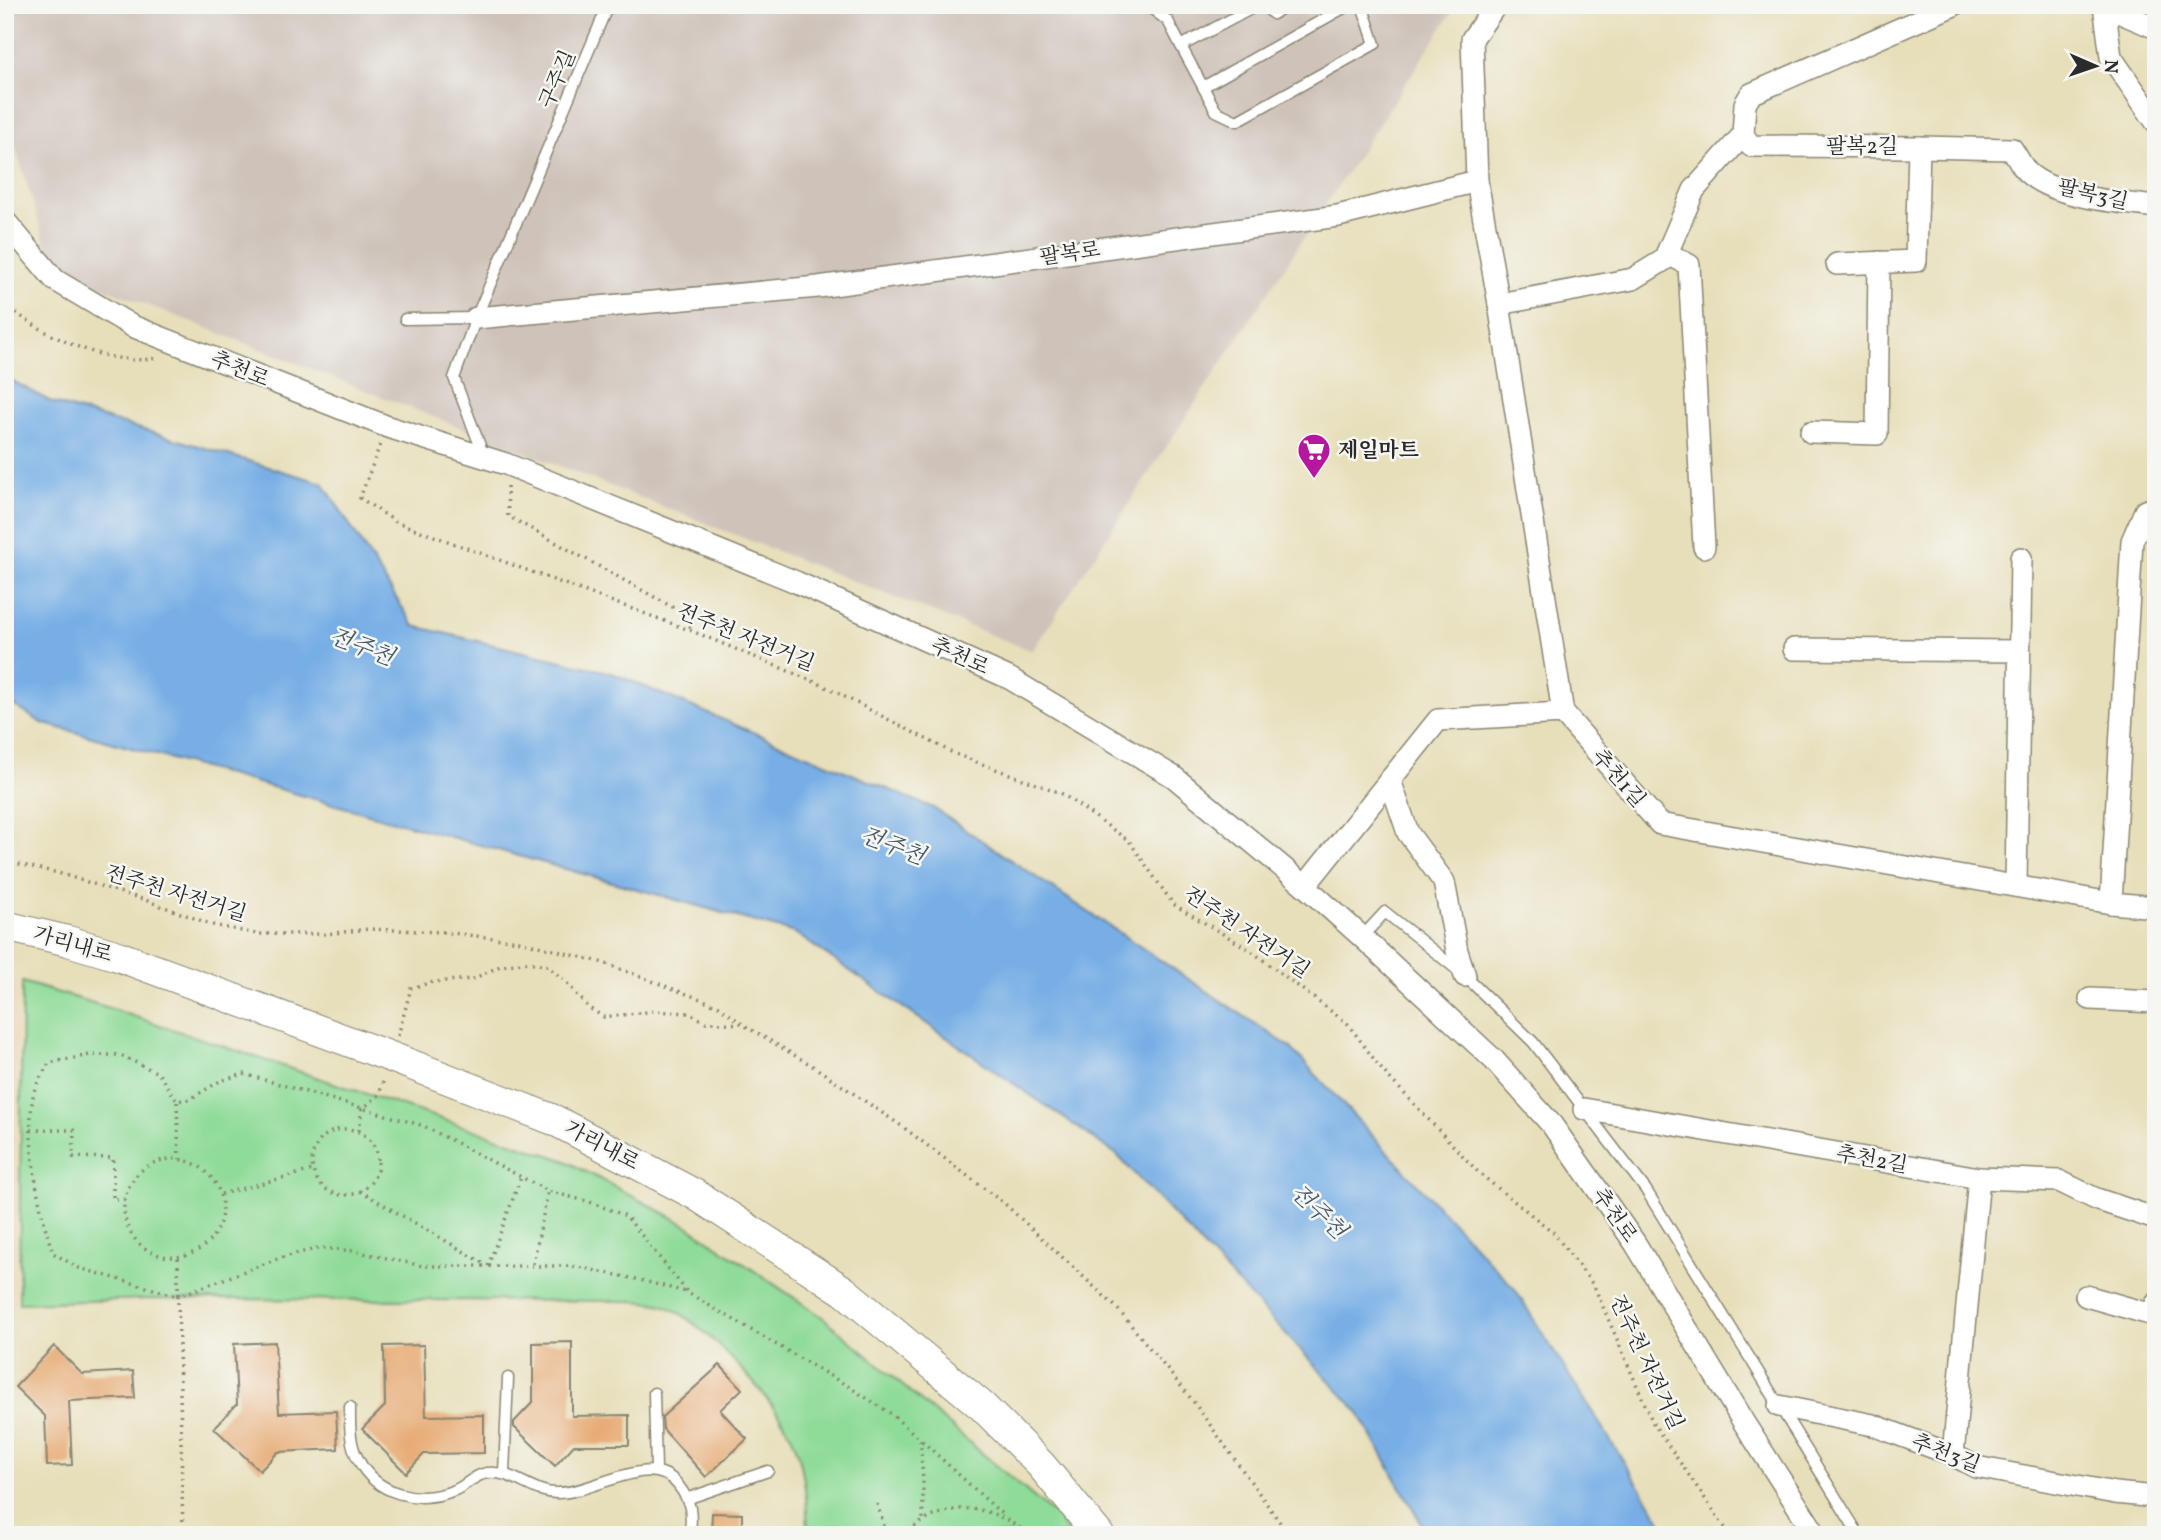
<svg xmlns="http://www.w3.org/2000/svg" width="2161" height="1540" font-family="Vollkorn,'Noto Serif KR',serif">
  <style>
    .built { fill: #f0d6bc }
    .industrial { fill: #cec2b9 }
    .green { fill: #8fdb98; stroke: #5d8362; stroke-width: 2 }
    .water { fill: #76aee5; stroke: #506c88; stroke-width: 2 }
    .building { fill: #e7aa73 }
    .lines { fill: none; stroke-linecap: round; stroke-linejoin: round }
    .lane-casing { stroke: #898572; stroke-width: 13 }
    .street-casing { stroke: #898572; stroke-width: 24 }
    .secondary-casing { stroke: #898572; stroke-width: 32 }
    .path { stroke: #898572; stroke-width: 3.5; stroke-dasharray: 2 5; stroke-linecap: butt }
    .lane { stroke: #fff; stroke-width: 10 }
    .street { stroke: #fff; stroke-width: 21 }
    .secondary { stroke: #fff; stroke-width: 30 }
    .labels { text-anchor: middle; stroke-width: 5; stroke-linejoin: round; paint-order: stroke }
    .street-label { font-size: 21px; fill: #2b2b2b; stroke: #f6f6f2 }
    .poi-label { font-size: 21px; font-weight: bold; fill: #2b2b2b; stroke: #f6f6f2; text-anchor: start }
    .water-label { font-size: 23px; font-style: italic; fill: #45596c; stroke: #f6f6f2 }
  </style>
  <rect width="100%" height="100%" fill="#f6f6f2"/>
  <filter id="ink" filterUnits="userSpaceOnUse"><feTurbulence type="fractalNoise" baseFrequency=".0143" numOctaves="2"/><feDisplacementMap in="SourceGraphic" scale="14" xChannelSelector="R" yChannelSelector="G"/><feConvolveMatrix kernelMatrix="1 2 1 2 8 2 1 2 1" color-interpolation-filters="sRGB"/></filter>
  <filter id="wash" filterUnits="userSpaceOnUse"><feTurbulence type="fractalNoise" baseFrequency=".00686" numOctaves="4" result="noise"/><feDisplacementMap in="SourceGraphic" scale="28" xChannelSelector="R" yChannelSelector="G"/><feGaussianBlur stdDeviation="1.57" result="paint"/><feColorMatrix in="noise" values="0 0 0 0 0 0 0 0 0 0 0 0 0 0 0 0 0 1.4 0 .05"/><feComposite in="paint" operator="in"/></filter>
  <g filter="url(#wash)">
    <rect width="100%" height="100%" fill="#e7dfba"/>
    <!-- built -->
    <polygon class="built" points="5,976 17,979 14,1304 5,1305"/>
    <!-- industrial -->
    <polygon class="industrial" points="5,5 1457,5 1032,651 53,268 5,114"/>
    <!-- green -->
    <path class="green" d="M22,982L103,1006L564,1160L685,1224L821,1316L1057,1517L1069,1535H808C807,1506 806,1478 797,1450C785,1410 713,1333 676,1311C662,1302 646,1302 630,1301L155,1299L19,1303Z"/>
    <!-- water -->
    <polygon class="water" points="5,377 53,403 323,483 414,626 612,673 933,808 1290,1047 1514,1288 1670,1535 1428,1535 1357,1410 1116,1154 795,933 42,723 5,700"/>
    <g id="blocks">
      <!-- building -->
      <g class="building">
        <polygon points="275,1342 279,1413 336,1411 338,1449 278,1452 260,1471 214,1428 237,1404 234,1344"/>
        <polygon points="572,1342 572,1416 629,1415 629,1445 574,1445 555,1466 514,1427 514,1422 533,1402 533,1343"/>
        <polygon points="424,1345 426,1416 484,1415 484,1453 424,1454 406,1473 362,1429 385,1406 384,1346"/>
        <polygon points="54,1346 82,1374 133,1371 135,1398 69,1401 72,1465 47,1466 45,1416 15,1387"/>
        <polygon points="720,1365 742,1389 720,1410 747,1439 706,1477 663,1429 662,1417"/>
        <polygon points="712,1513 742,1514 742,1535 711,1535"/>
      </g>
    </g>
  </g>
  <g filter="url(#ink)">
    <use href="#blocks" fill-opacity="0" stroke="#898572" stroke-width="2"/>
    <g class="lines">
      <defs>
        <g id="lane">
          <polyline points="1147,5 1168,21 1181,46"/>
          <polyline points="1258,5 1181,46 1216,111 1237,121 1375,44 1362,5"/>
          <polyline points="1264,5 1273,14 1287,5"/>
          <polyline points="1203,87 1349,5"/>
          <polyline points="405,319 476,318"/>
          <polyline points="484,456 454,378 476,318 608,5"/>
          <polyline points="1362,937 1385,912 1465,976 1533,1042 1646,1190 1859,1535"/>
          <polyline points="654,1393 656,1470"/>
          <path d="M350,1407C350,1424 349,1443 358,1459C376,1495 419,1505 455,1490C467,1485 474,1475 487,1473C514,1470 532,1494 558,1493C595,1493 652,1450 678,1485C692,1503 692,1512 690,1535"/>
          <polyline points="504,1473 508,1378"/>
          <polyline points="689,1498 768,1471"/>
        </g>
        <g id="street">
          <polyline points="1496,5 1472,39 1477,181 1499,304 1563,713"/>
          <polyline points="2102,5 2156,28"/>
          <polyline points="2104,5 2111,57 2156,122"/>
          <path d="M1919,147L2012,149C2017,156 2022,167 2028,173C2056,198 2119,202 2156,207"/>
          <polyline points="5,221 55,280 132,326 388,427 506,464 796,582 1009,678 1174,777 1305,886 1362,937 1494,1060 1552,1125 1635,1243 1744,1423 1816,1535"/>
          <polyline points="1667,253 1689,265 1704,547"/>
          <polyline points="1837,264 1916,261 1919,147 1751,146 1743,135 1745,104 1751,94 1954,5"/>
          <polyline points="1499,304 1633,279 1664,260 1694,190 1743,135"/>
          <polyline points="476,318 818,287 1338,216 1477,181"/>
          <polyline points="1811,432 1877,434 1879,262"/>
          <polyline points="1794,649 2019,651"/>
          <polyline points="1390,780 1408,833 1444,882 1457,951 1465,976"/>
          <polyline points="1305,886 1438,720 1563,713 1660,824 2111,903 2156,907"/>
          <polyline points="2016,886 2021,558"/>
          <polyline points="2111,903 2132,541 2145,511 2156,507"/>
          <polyline points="2090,999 2156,1002"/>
          <polyline points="1584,1109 1979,1178 2059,1181 2096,1199 2156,1219"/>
          <polyline points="2086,1296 2153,1315 2156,1304"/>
          <polyline points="1779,1406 1873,1425 1953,1455 1976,1467 2115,1493 2156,1497"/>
          <polyline points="1953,1455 1979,1178"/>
        </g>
        <polyline id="secondary" points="5,926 68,941 115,955 391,1057 554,1120 696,1195 844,1291 983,1407 1041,1465 1099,1535"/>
      </defs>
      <!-- lane casing -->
      <use href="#lane" class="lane-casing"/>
      <!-- street casing -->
      <use href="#street" class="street-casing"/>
      <!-- secondary casing -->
      <use href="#secondary" class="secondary-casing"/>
      <!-- path -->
      <g class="path">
        <path d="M5,304C40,334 109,368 156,358"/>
        <polyline points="380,445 360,498 396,522 692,631 822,685 955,754 1061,793 1129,841 1173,904 1250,950 1348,1024 1382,1070 1480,1174 1553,1232 1594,1286 1653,1423 1730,1535"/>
        <polyline points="507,486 508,516 685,614 692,631"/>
        <polyline points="5,861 58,873 148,901 213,925 256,934 326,934 369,929 443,932 519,941 604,963 719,1006 742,1024 816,1068 903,1127 1006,1205 1116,1307 1193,1401 1289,1535"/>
        <polyline points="398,1036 411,988 433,982 473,979 500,966 529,962 547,966 566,982 589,1008 604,1017 654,1011 689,1013 706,1022 740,1024"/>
        <polyline points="177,1102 179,1159"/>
        <circle cx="345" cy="1162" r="33"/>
        <polyline points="31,1130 74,1130 73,1157 113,1158 113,1199 124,1199"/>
        <polyline points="359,1131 362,1109 379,1095 384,1079"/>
        <circle cx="173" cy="1208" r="49"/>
        <polyline points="360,1191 487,1265"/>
        <polyline points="221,1194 313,1170"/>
        <path d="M178,1258V1296L79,1268L53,1253C39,1213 24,1134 34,1092C36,1083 44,1072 49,1063L90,1055H120L158,1073L177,1101L190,1099L220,1081L244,1074L424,1126L548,1191L590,1202L626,1216L688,1293L849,1387L890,1413L920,1439L923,1480V1519"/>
        <polyline points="533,1264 548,1191"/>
        <polyline points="488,1266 521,1177"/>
        <polyline points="922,1441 1004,1516"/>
        <polyline points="877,1504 887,1535"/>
        <polyline points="183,1535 178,1296 280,1258 319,1248 354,1251 423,1266 572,1266 636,1279 686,1292"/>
        <path d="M903,1535C948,1500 984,1500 1029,1535"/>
      </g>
      <!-- lane -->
      <use href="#lane" class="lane"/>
      <!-- street -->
      <use href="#street" class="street"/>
      <!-- secondary -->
      <use href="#secondary" class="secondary"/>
    </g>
  </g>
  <!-- icons -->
  <defs>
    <symbol id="supermarket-pin" viewBox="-11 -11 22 30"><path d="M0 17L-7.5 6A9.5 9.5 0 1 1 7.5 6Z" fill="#b5179e" stroke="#f6f6f2"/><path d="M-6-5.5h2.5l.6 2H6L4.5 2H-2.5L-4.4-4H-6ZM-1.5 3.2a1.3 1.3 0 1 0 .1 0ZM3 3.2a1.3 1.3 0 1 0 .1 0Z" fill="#fff"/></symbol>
  </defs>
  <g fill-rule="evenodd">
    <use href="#supermarket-pin" x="1295" y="431" width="38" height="52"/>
  </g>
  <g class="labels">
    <!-- street labels -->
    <g class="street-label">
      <text transform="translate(557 79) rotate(-67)" y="7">구주길</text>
      <text x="1862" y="153">팔복2길</text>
      <text transform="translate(2093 194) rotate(13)" y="7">팔복3길</text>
      <text transform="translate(1070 253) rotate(-8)" y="7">팔복로</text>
      <text transform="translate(240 369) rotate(22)" y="7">추천로</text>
      <text transform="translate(746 637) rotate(22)" y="7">전주천 자전거길</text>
      <text transform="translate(960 656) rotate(24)" y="7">추천로</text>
      <text transform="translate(1619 778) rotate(49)" y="7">추천1길</text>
      <text transform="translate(176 893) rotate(17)" y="7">전주천 자전거길</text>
      <text transform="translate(1247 932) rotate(34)" y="7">전주천 자전거길</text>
      <text transform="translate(73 944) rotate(16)" y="7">가리내로</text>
      <text transform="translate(602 1145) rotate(28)" y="7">가리내로</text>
      <text transform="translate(1872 1159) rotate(10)" y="7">추천2길</text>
      <text transform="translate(1615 1215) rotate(55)" y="7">추천로</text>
      <text transform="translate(1647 1362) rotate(65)" y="7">전주천 자전거길</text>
      <text transform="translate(1946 1453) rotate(21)" y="7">추천3길</text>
    </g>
    <!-- poi labels -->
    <g class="poi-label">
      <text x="1338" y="457">제일마트</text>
    </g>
    <!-- water labels -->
    <g class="water-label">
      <text transform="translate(362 646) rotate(21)" y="8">전주천</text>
      <text transform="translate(893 845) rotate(21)" y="8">전주천</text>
      <text transform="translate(1319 1211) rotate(44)" y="8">전주천</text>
    </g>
  </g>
  <!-- margin -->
  <rect width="2161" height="1540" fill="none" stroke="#f6f6f2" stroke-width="28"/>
  <!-- north arrow -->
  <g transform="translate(2095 66) rotate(92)" stroke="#f6f6f2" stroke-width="5" paint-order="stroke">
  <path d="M0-5L12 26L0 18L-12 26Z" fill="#2b2b2b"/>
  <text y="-10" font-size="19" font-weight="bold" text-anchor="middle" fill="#2b2b2b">N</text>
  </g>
</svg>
